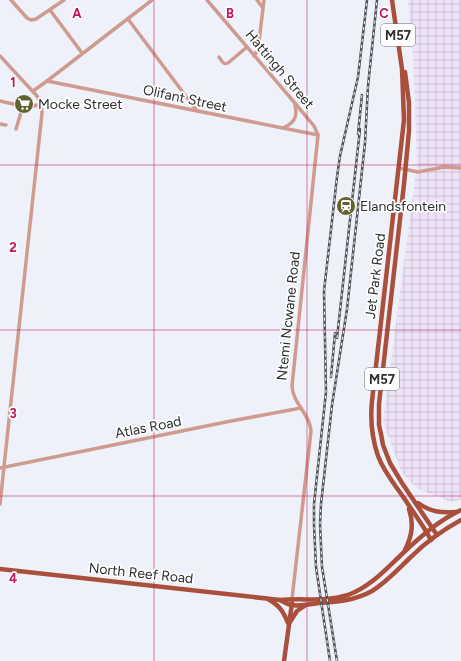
<svg xmlns="http://www.w3.org/2000/svg" width="461" height="661" font-family="Figtree,sans-serif">
  <style>
    .industrial { fill: url(#industrial-grid) }
    .lines { fill: none; stroke-linecap: round; stroke-linejoin: round }
    .minor { stroke: #cf9b8f; stroke-width: 3.5 }
    .major { stroke: #aa4f3b; stroke-width: 4.5 }
    .rail-casing { stroke: #505155; stroke-width: 2.5 }
    .rail { stroke: #fefefe; stroke-width: 1; stroke-dasharray: 3; stroke-linecap: butt }
    .grid { fill: none; stroke: #c2185b; stroke-width: 1; stroke-opacity: 0.55 }
    .labels { text-anchor: middle; stroke-width: 3.5; stroke-linejoin: round; paint-order: stroke }
    .shield { fill: #fefefe; stroke: #6c6c6e; stroke-width: 1 }
    .shield-label { font-size: 13px; font-weight: bold; fill: #2d2e31 }
    .street-label { font-size: 14px; fill: #2d2e31; stroke: #fefefe }
    .poi-label { font-size: 14px; fill: #2d2e31; stroke: #fefefe; text-anchor: start }
    .grid-label { font-size: 13px; text-anchor: middle; font-weight: bold; fill: #c2185b; stroke: #fefefe; stroke-width: 3.5; stroke-linejoin: round; paint-order: stroke }
  </style>
  <defs>
    <pattern id="industrial-grid" width="8" height="8" patternUnits="userSpaceOnUse"><rect width="8" height="8" fill="#eee2f7"/><path d="M0 4h8M4 0v8" fill="none" stroke="#ccc2d4"/></pattern>
  </defs>
  <rect width="100%" height="100%" fill="#eef1f9"/>
  <!-- industrial -->
  <polygon class="industrial" points="408,0 461,0 461,499 451,502 416,488 402,473 383,422 417,164 413,55"/>
  <g class="lines">
    <!-- minor -->
    <g class="minor">
      <polyline points="11,0 27,18 31,20 36,19 64,0"/>
      <path d="M207,0L294,102L314,126L318,135L292,386C293,404 310,414 311,431L292,599"/>
      <polyline points="257,0 263,8"/>
      <polyline points="50,10 82,53"/>
      <polyline points="128,19 197,111"/>
      <polyline points="0,56 37,96 41,104 42,113 0,504"/>
      <polyline points="254,56 258,50 264,0"/>
      <path d="M219,57C222,61 223,65 228,63L247,47"/>
      <polyline points="47,81 318,135"/>
      <polyline points="33,91 47,81 152,0"/>
      <path d="M0,101C13,104 28,109 41,104"/>
      <polyline points="0,124 6,125"/>
      <path d="M283,128C294,123 298,117 295,105"/>
      <polyline points="16,129 23,106"/>
      <polyline points="399,168 418,172 444,167 461,168"/>
      <polyline points="0,468 231,421 301,408"/>
    </g>
    <!-- major -->
    <g class="major">
      <path d="M392,0L402,69L404,120L372,401C370,420 372,438 378,456C384,472 395,485 404,498C413,512 423,525 431,540"/>
      <polyline points="405,72 409,103 409,131 404,184 379,404 379,425 381,434 383,445 390,463 402,483 437,535"/>
      <path d="M418,503C431,512 440,513 456,512"/>
      <path d="M405,550C412,536 414,524 409,509"/>
      <path d="M0,569L280,600C302,598 326,602 348,595C370,587 385,570 402,554C419,538 439,520 461,510"/>
      <path d="M268,599C280,606 283,611 288,623"/>
      <path d="M280,600C284,602 288,605 291,605C297,606 313,604 319,603C338,602 356,600 372,591C387,582 399,568 412,556C426,542 443,530 461,520"/>
      <polyline points="290,622 297,611 306,605"/>
      <polyline points="284,661 292,603"/>
    </g>
    <defs>
      <g id="rail">
        <polyline points="358,134 362,95"/>
        <polyline points="337,338 360,129"/>
        <polyline points="331,377 335,333"/>
        <polyline points="330,661 316,567 314,525 314,504 326,392 324,291 337,177 340,156 358,77 367,0"/>
        <polyline points="337,661 322,567 320,524 321,504 332,405 347,309 365,143 368,86 377,0"/>
      </g>
    </defs>
    <!-- rail casing -->
    <use href="#rail" class="rail-casing"/>
    <!-- rail -->
    <use href="#rail" class="rail"/>
  </g>
  <!-- grid -->
  <path class="grid" d="M154,0V661M307,0V661M0,165H461M0,330H461M0,496H461"/>
  <!-- icons -->
  <defs>
    <symbol id="supermarket-disc" viewBox="-11 -11 22 22"><circle r="9.5" fill="#626330" stroke="#fefefe"/><path d="M-6-5.5h2.5l.6 2H6L4.5 2H-2.5L-4.4-4H-6ZM-1.5 3.2a1.3 1.3 0 1 0 .1 0ZM3 3.2a1.3 1.3 0 1 0 .1 0Z" fill="#fff"/></symbol>
    <symbol id="station-disc" viewBox="-11 -11 22 22"><circle r="9.5" fill="#626330" stroke="#fefefe"/><path d="M-3-6H3Q5-6 5-4V2Q5 4 3 4L4.5 6H3L1.5 4h-3L-3 6H-4.5L-3 4Q-5 4-5 2V-4Q-5-6-3-6ZM-3.5-4v3h7v-3ZM-3.5 1v1.5H-2V1ZM2 1v1.5H3.5V1Z" fill="#fff"/></symbol>
  </defs>
  <g fill-rule="evenodd">
    <use href="#supermarket-disc" x="13" y="93" width="22" height="22"/>
    <use href="#station-disc" x="335" y="195" width="22" height="22"/>
  </g>
  <g class="labels">
    <!-- shield labels -->
    <g class="shield">
      <rect x="381" y="24" width="34" height="22" rx="3"/>
      <rect x="365" y="368" width="34" height="22" rx="3"/>
    </g>
    <g class="shield-label">
      <text x="398" y="40">M57</text>
      <text x="382" y="384">M57</text>
    </g>
    <!-- street labels -->
    <g class="street-label">
      <text transform="translate(280 69) rotate(50)" y="5">Hattingh Street</text>
      <text transform="translate(185 98) rotate(12)" y="5">Olifant Street</text>
      <text transform="translate(375 276) rotate(-83)" y="5">Jet Park Road</text>
      <text transform="translate(288 316) rotate(-84)" y="5">Ntemi Ncwane Road</text>
      <text transform="translate(148 427) rotate(-11)" y="5">Atlas Road</text>
      <text transform="translate(141 573) rotate(6)" y="5">North Reef Road</text>
    </g>
    <!-- poi labels -->
    <g class="poi-label">
      <text x="38" y="109">Mocke Street</text>
      <text x="360" y="211">Elandsfontein</text>
    </g>
  </g>
  <g class="grid-label">
    <text x="77" y="18">A</text>
    <text x="230" y="18">B</text>
    <text x="384" y="18">C</text>
    <text x="13" y="87">1</text>
    <text x="13" y="252">2</text>
    <text x="13" y="418">3</text>
    <text x="13" y="583">4</text>
  </g>
</svg>
